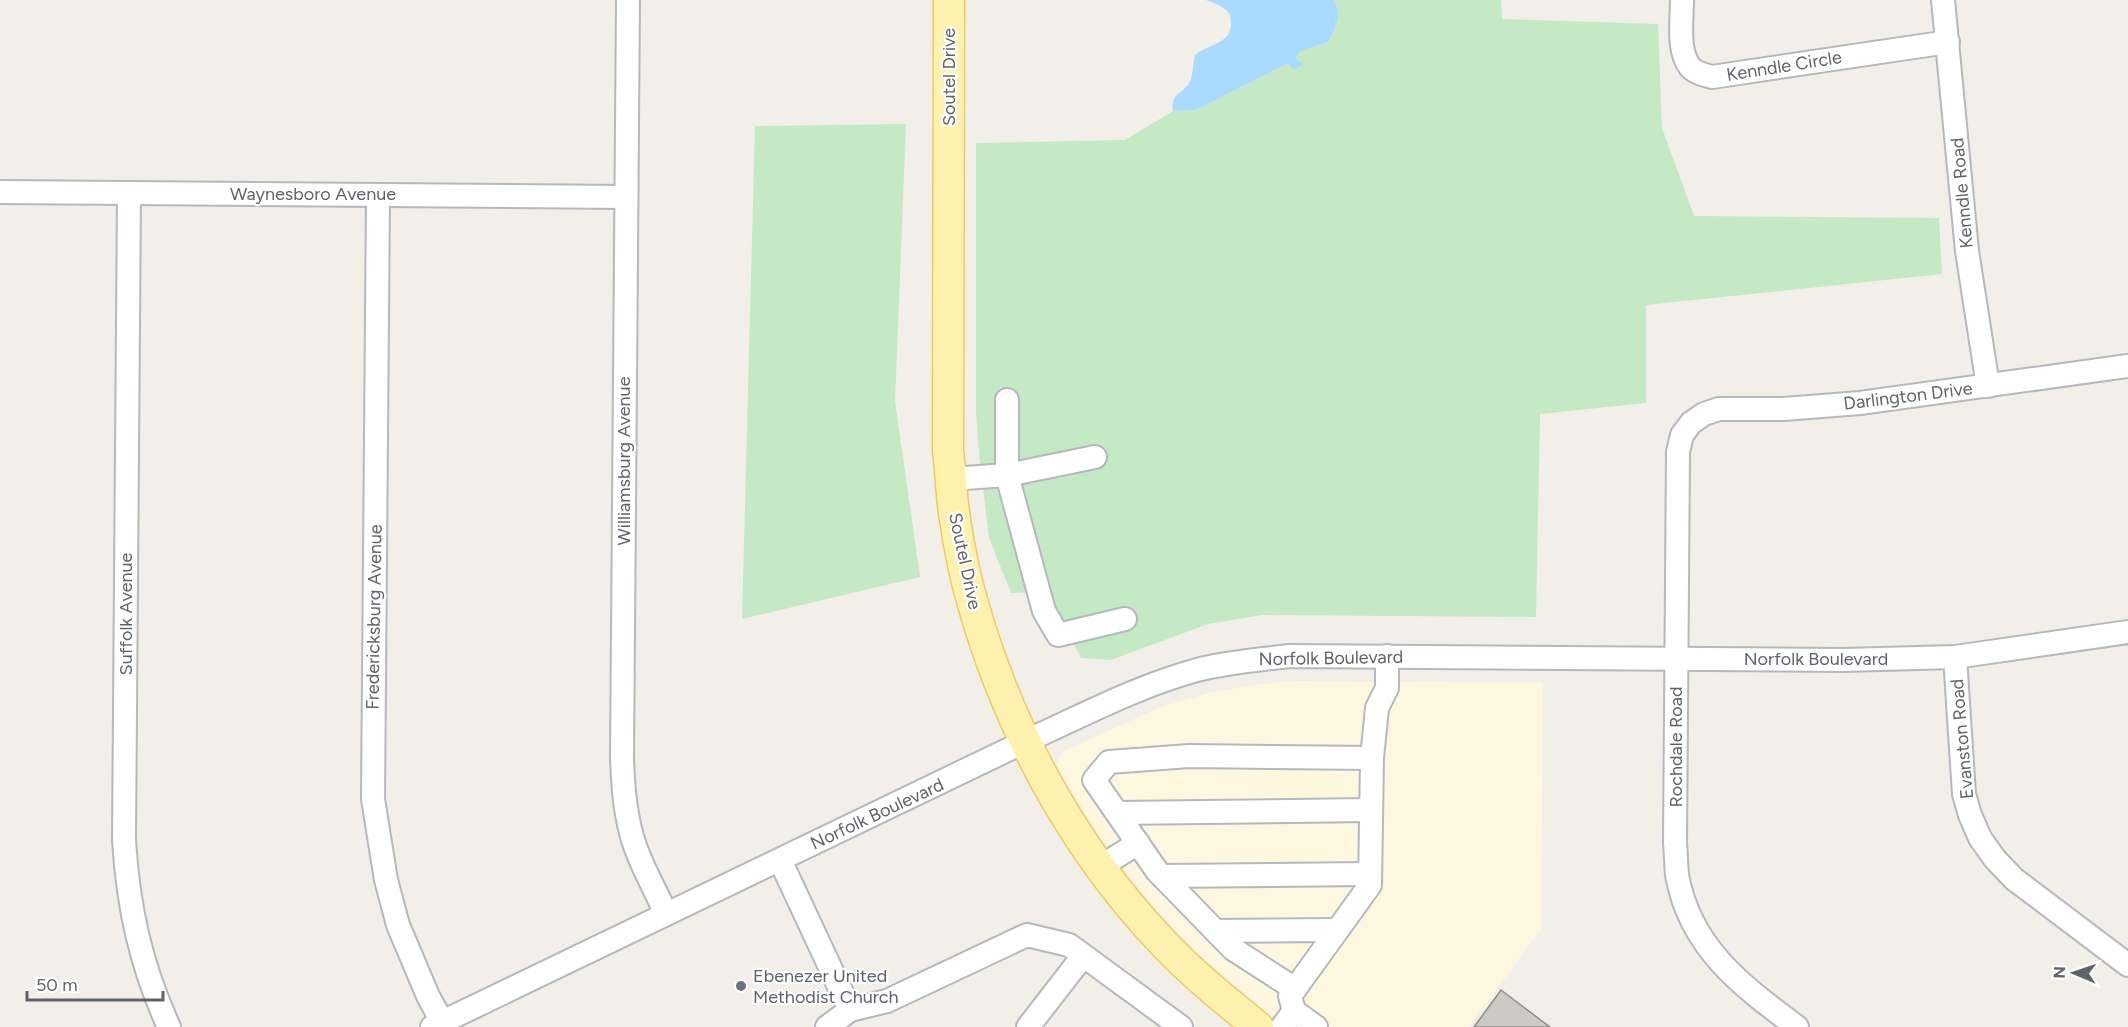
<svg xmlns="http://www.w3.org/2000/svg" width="2128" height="1027" font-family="Figtree,sans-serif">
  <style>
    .commercial { fill: #fef7e0 }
    .green { fill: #c5e8c5 }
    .water { fill: #aadaff }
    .building { fill: #cccac5; stroke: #8f8d8a; stroke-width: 1.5 }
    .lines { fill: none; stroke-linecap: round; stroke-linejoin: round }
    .minor-casing { stroke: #b5b8bc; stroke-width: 26 }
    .major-casing { stroke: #f2c960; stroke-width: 33 }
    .minor { stroke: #fff; stroke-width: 22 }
    .major { stroke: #fff2af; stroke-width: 30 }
    .worship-dot { fill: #6b7280; stroke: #fff; stroke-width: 2 }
    .labels { text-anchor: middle; stroke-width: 4.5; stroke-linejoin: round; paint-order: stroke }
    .street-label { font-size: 18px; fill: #5f6368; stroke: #fff }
    .worship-label { font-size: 18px; fill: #5b616d; stroke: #fff; text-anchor: start }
  </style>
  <rect width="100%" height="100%" fill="#f1efe8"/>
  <!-- commercial -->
  <polygon class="commercial" points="1294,681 1543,683 1541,929 1469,1027 1285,1027 1195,951 1162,915 1132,881 1100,836 1058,770 1058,760 1064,751 1163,706 1209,693 1253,685"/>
  <!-- green -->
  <g class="green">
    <path d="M1333,0H1501L1502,19L1658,24L1662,128L1694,216L1939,218L1942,274L1646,305V403L1540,414L1536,617L1262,615L1208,624L1111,660L1081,658L1048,592L1011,593L989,538L979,453L976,413V143L1125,140L1173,111L1196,110L1288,63L1295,69V58L1301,51L1328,42C1335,30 1344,12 1333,0Z"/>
    <polygon points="906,124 895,402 920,577 742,619 755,126"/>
  </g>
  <!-- water -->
  <path class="water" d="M1206,0H1333C1344,12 1335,30 1328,42L1301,51L1295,58L1303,64L1294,70L1288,63L1196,110L1173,111C1170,91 1185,95 1191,79C1193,72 1193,63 1195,55C1203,48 1212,47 1221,41C1226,38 1229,35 1230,30C1235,10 1222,6 1206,0Z"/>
  <!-- building -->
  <polygon class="building" points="1501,990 1550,1027 1474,1027"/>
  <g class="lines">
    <defs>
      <g id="minor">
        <path d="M628,0L622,758C623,787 625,817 635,846C643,869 656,891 666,914"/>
        <path d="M1682,0C1682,20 1677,50 1690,67C1695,73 1705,75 1712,77L1948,42"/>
        <polyline points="1943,0 1967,251 1988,386"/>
        <polyline points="0,192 626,197"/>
        <path d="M129,194L124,840C128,907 141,966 169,1027"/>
        <polyline points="378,195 373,799 386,880 398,925 428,996 445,1027"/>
        <polyline points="1007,400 1007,475 1044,611 1058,635 1125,619"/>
        <polyline points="951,479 1007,475 1095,457"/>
        <polyline points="1955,657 1964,794 1970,815 1980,838 1995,859 2014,879 2128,965"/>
        <polyline points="1117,813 1370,810"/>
        <polyline points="780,860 850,1010 887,1001 1027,935 1069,945 1181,1027"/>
        <polyline points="1100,867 1138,843"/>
        <polyline points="1162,876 1370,874"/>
        <polyline points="1216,931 1336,930"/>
        <polyline points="1295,989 1370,885 1372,758"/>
        <polyline points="1294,1011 1316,1027"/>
        <path d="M432,1027L1026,741C1082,716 1138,686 1197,670C1227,662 1258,660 1289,656L1843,660L1955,657L2128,632"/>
        <polyline points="827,1027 850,1010"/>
        <polyline points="1028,1027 1083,956"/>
        <polyline points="1282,1027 1294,1011 1290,996 1295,989 1233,949 1157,871 1094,780 1109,762 1189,756 1372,758 1377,708 1387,688 1387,656"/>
        <path d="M1797,1027C1742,986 1690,948 1677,875C1676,864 1676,853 1675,843L1678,452L1682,435L1691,423L1704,414L1719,409H1784L1860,403L2128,366"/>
      </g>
      <path id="major" d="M949,0L948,451C951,473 951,496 955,519C959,547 965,577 973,604C1011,737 1082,865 1182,962C1206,985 1232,1006 1258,1027"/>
    </defs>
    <!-- minor casing -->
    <use href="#minor" class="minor-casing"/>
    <!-- major casing -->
    <use href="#major" class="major-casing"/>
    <!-- minor -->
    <use href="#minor" class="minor"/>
    <!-- major -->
    <use href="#major" class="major"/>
  </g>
  <!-- markers -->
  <circle class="worship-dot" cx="741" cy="986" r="6"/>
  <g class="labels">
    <!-- street labels -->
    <g class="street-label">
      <text transform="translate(1784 66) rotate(-9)" y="6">Kenndle Circle</text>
      <text transform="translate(949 77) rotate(-90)" y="6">Soutel Drive</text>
      <text transform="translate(1962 193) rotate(-95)" y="6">Kenndle Road</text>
      <text x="313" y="200">Waynesboro Avenue</text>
      <text transform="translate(1908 396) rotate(-7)" y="6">Darlington Drive</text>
      <text transform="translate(624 461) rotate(-90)" y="6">Williamsburg Avenue</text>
      <text transform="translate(965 561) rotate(78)" y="6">Soutel Drive</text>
      <text transform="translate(126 614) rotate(-90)" y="6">Suffolk Avenue</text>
      <text transform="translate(374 617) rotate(-89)" y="6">Fredericksburg Avenue</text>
      <text transform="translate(1331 658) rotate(-1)" y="6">Norfolk Boulevard</text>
      <text x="1816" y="665">Norfolk Boulevard</text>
      <text transform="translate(1962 739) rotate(-95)" y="6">Evanston Road</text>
      <text transform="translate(1676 747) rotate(-90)" y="6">Rochdale Road</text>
      <text transform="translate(877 814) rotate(-25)" y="6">Norfolk Boulevard</text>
    </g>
    <!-- worship labels -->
    <g class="worship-label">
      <text x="753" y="982">Ebenezer United<tspan x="753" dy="21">Methodist Church</tspan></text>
    </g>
  </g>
  <!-- north arrow -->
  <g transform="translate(2074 973) rotate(272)" stroke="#ffffff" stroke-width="4.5" paint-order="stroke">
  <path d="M0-4.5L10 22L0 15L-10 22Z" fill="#5f6368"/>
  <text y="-9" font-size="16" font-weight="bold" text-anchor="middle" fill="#5f6368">N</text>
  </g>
  <!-- scale -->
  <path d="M27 991v9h136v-9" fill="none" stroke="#5f6368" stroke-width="3"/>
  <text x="36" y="991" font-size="18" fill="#5f6368" stroke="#ffffff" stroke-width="4.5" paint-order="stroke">50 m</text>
</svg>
